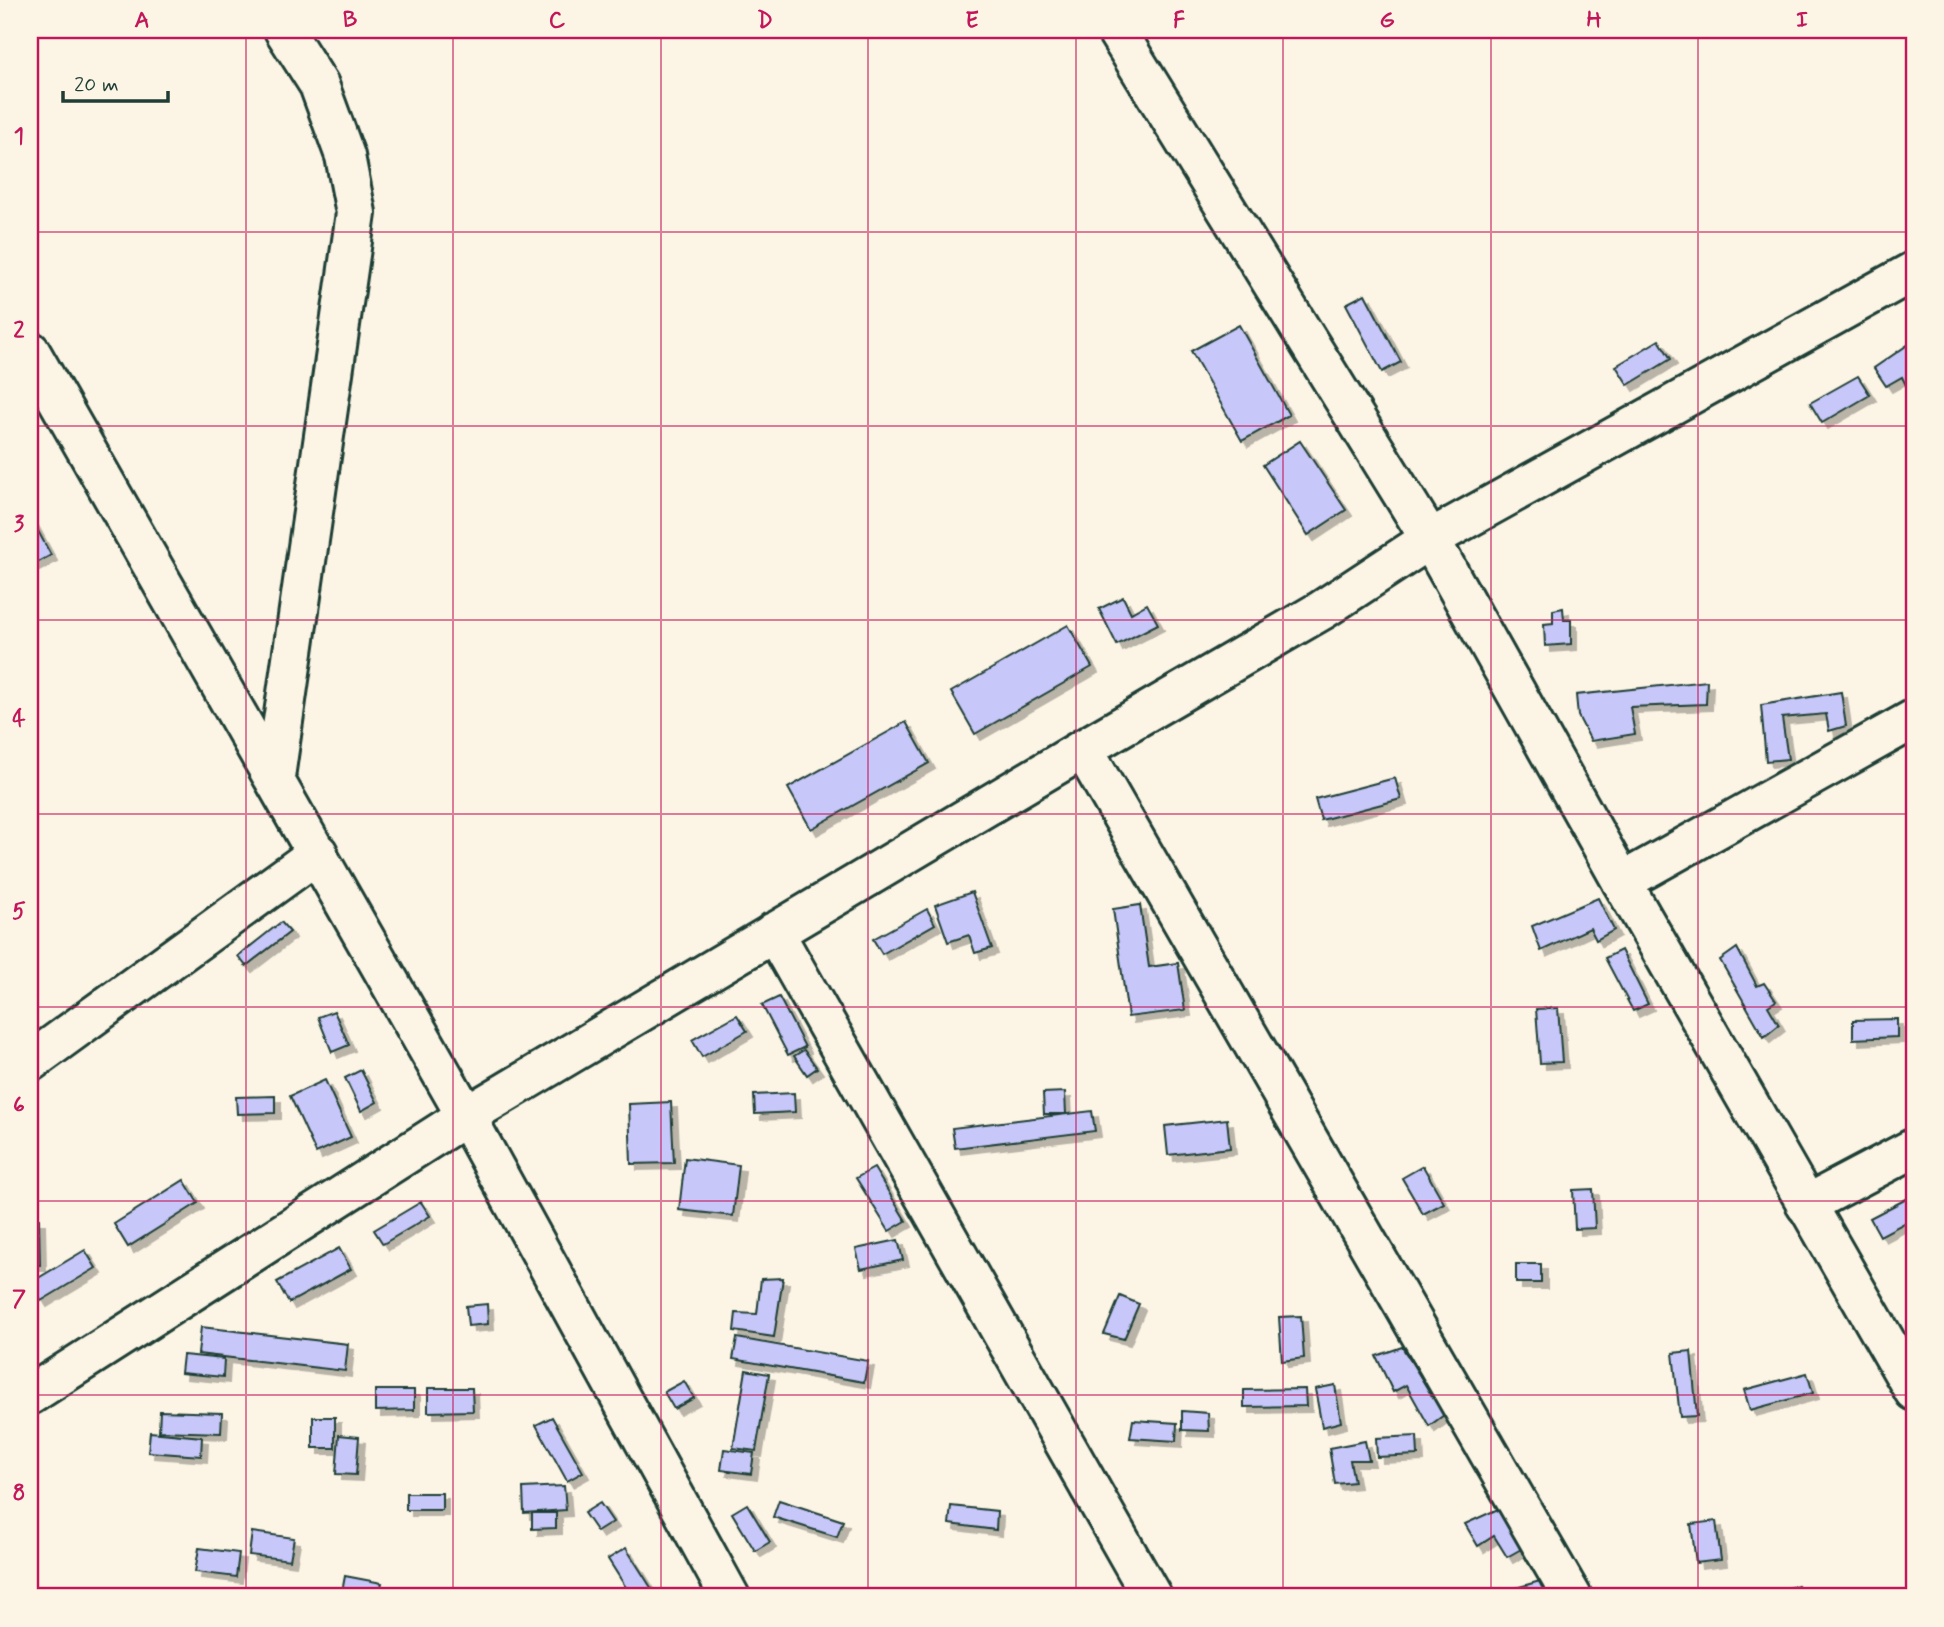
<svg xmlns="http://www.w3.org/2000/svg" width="1944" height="1627" font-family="Mynerve,sans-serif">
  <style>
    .building { fill: #c7c7f9; stroke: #1f3d34; stroke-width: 2; filter: url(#shadow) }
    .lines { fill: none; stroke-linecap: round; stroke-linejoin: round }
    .street-casing { stroke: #1f3d34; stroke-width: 44 }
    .street { stroke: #fcf5e5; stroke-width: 38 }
    .grid { fill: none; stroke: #c2185b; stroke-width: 2; stroke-opacity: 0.55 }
    .neatline { fill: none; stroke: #c2185b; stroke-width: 2.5 }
    .grid-label { font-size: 23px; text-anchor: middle; font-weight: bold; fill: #c2185b }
  </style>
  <defs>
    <filter id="shadow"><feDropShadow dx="6" dy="6" stdDeviation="0" flood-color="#0004"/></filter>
  </defs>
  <rect width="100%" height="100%" fill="#fcf5e5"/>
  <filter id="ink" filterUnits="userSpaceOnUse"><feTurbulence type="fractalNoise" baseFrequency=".0143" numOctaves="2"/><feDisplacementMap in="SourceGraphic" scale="14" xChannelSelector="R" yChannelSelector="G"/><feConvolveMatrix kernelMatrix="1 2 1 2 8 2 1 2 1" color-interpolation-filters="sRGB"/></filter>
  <g filter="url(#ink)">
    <!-- building -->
    <g class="building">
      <polygon points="1365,294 1401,362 1382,372 1346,304"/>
      <polygon points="1239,325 1289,415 1242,441 1191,351"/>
      <polygon points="1659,340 1671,359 1628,385 1616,366"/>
      <polygon points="1909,344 1914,353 1914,389 1909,391 1902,377 1886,386 1874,368"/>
      <polygon points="1858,376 1870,395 1822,423 1810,403"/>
      <polygon points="1300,441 1346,510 1308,535 1263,465"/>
      <polygon points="31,518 51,555 33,565 30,559"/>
      <polygon points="1123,597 1131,613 1147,604 1158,624 1117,645 1099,609"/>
      <polygon points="1563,608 1564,620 1571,620 1571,644 1545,646 1544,624 1553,623 1553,610"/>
      <polygon points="1068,625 1092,667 975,734 951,692"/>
      <polygon points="1707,681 1706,704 1630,707 1635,734 1591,741 1578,716 1576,695"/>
      <polygon points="1841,692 1846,726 1829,731 1826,714 1782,718 1788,759 1766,761 1761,705"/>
      <polygon points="906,722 929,763 811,829 788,788"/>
      <polygon points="1395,778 1401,799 1321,820 1315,799"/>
      <polygon points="972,892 992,948 975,953 969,935 948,942 935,905"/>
      <polygon points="1598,898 1614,930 1596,940 1590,928 1541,951 1532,926"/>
      <polygon points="1140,905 1149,967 1178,963 1185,1010 1128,1017 1113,909"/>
      <polygon points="927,909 935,924 882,954 873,939"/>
      <polygon points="281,922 290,932 246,966 238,956"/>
      <polygon points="1737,948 1757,986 1764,983 1776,1001 1768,1006 1779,1025 1764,1037 1720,960"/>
      <polygon points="1621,950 1648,1004 1633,1011 1605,958"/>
      <polygon points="779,997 805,1047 788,1055 762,1005"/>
      <polygon points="1558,1008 1562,1062 1540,1063 1536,1009"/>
      <polygon points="334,1011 349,1045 332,1052 318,1017"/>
      <polygon points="737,1015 747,1031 702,1057 692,1040"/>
      <polygon points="1897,1019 1897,1037 1853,1039 1853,1020"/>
      <polygon points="804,1050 817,1068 807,1075 794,1056"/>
      <polygon points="361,1070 377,1102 361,1111 345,1078"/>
      <polygon points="325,1080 351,1137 316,1153 290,1096"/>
      <polygon points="1065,1092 1066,1114 1044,1114 1043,1093"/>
      <polygon points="794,1093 795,1112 755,1114 754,1095"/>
      <polygon points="275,1096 275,1113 237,1114 236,1097"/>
      <polygon points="671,1102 674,1163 631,1164 629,1104"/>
      <polygon points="1092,1111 1095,1131 955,1148 952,1128"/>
      <polygon points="1227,1119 1230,1148 1168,1155 1165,1126"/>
      <polygon points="685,1158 739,1165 733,1216 679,1210"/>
      <polygon points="1423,1166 1444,1203 1423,1214 1402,1178"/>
      <polygon points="874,1168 906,1221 889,1231 856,1178"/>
      <polygon points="184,1180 198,1203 128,1247 114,1224"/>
      <polygon points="1593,1189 1595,1228 1575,1229 1573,1190"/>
      <polygon points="1914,1195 1914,1218 1880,1236 1870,1218"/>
      <polygon points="421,1202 430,1216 383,1244 374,1230"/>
      <polygon points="30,1219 39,1219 40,1265 30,1265"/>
      <polygon points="898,1240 903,1260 861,1269 856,1249"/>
      <polygon points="339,1248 351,1269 289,1303 277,1282"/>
      <polygon points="85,1250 96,1268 41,1301 30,1283"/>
      <rect x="1516" y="1264" width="25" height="19"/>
      <polygon points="783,1278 774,1337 734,1331 736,1313 757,1314 761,1279"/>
      <polygon points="1120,1296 1139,1304 1124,1339 1104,1334"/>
      <polygon points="487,1304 488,1324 468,1326 466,1306"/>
      <polygon points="1301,1316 1304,1358 1282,1361 1279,1317"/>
      <polygon points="201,1327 348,1344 345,1371 198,1354"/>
      <polygon points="737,1338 868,1361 864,1382 733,1359"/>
      <polygon points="1402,1347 1444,1415 1429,1426 1406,1385 1393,1392 1376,1356"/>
      <polygon points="1691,1351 1697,1416 1680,1417 1673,1353"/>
      <polygon points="183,1355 224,1359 223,1377 181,1373"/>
      <polygon points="746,1370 769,1374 756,1451 733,1448"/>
      <polygon points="1807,1373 1813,1393 1750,1410 1744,1390"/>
      <polygon points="684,1381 694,1398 674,1409 664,1392"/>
      <polygon points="1335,1385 1341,1422 1322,1427 1315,1389"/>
      <polygon points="428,1388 472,1388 473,1411 428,1412"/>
      <polygon points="1305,1389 1306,1406 1244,1407 1244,1390"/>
      <polygon points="375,1390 414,1390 414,1410 375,1411"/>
      <polygon points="160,1411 222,1413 221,1433 159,1431"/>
      <polygon points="1182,1411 1208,1413 1209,1431 1182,1430"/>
      <rect x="313" y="1417" width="22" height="31"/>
      <polygon points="552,1417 583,1472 567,1481 536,1425"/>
      <polygon points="1133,1420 1177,1423 1176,1441 1130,1438"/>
      <polygon points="150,1432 202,1437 201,1456 148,1452"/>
      <polygon points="339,1435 359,1437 356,1475 336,1474"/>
      <polygon points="1417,1436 1418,1455 1377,1457 1376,1438"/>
      <polygon points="1365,1441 1369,1460 1350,1460 1354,1482 1335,1484 1329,1448"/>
      <polygon points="724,1449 754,1453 751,1474 721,1470"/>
      <polygon points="564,1486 566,1510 524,1513 523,1488"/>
      <rect x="406" y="1493" width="36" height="17"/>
      <polygon points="779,1500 843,1521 837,1537 773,1517"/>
      <polygon points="600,1503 613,1522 597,1532 584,1513"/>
      <polygon points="747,1504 770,1542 755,1551 732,1513"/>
      <polygon points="951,1506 997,1511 996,1530 949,1524"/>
      <polygon points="1498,1509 1523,1548 1507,1557 1494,1536 1478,1546 1465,1524"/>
      <polygon points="532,1513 556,1513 556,1528 532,1529"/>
      <polygon points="1716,1521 1721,1560 1696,1563 1691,1524"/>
      <polygon points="252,1532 294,1538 290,1560 249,1555"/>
      <polygon points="199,1548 239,1553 236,1577 195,1572"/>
      <polygon points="626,1548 657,1597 632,1597 608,1559"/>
      <polygon points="345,1576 382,1583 379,1597 341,1597"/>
      <polygon points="1540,1581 1545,1597 1500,1597 1498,1593"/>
      <polygon points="1798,1585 1802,1597 1757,1597"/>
      <rect x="522" y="1594" width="41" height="3"/>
    </g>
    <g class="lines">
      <defs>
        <g id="street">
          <polyline points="1116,30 1430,539 1622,882 1914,1391"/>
          <polyline points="30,351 466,1116 730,1597"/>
          <polyline points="1083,749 1572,1597"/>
          <polyline points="275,777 356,213 345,156 319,85 284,30"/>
          <polyline points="1622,882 1914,719"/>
          <polyline points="774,932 1152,1597"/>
          <polyline points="30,1062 318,853"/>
          <polyline points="1806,1205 1914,1148"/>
          <polyline points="30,1395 466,1116 1083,749 1322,610 1430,539 1914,271"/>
        </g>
      </defs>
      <!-- street casing -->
      <use href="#street" class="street-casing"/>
      <!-- street -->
      <use href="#street" class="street"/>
    </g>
  </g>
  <!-- grid -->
  <path class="grid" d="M246,30V1597M453,30V1597M661,30V1597M868,30V1597M1076,30V1597M1283,30V1597M1491,30V1597M1698,30V1597M30,232H1914M30,426H1914M30,620H1914M30,814H1914M30,1007H1914M30,1201H1914M30,1395H1914"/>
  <!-- margin -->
  <rect width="1944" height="1627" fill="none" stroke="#fcf5e5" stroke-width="77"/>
  <!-- scale -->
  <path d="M63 91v10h105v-10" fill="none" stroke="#1f3d34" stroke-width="3.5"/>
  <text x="74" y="91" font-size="21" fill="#1f3d34" stroke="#fcf5e5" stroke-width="5" paint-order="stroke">20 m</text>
  <rect x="38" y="38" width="1868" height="1550" class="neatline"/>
  <g class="grid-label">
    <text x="142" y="27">A</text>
    <text x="350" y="27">B</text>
    <text x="557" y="27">C</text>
    <text x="765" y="27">D</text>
    <text x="972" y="27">E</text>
    <text x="1179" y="27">F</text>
    <text x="1387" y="27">G</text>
    <text x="1594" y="27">H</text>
    <text x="1802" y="27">I</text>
    <text x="19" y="143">1</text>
    <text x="19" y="337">2</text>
    <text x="19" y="531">3</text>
    <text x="19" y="725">4</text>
    <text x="19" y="918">5</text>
    <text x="19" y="1112">6</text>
    <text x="19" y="1306">7</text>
    <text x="19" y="1500">8</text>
  </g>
</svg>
